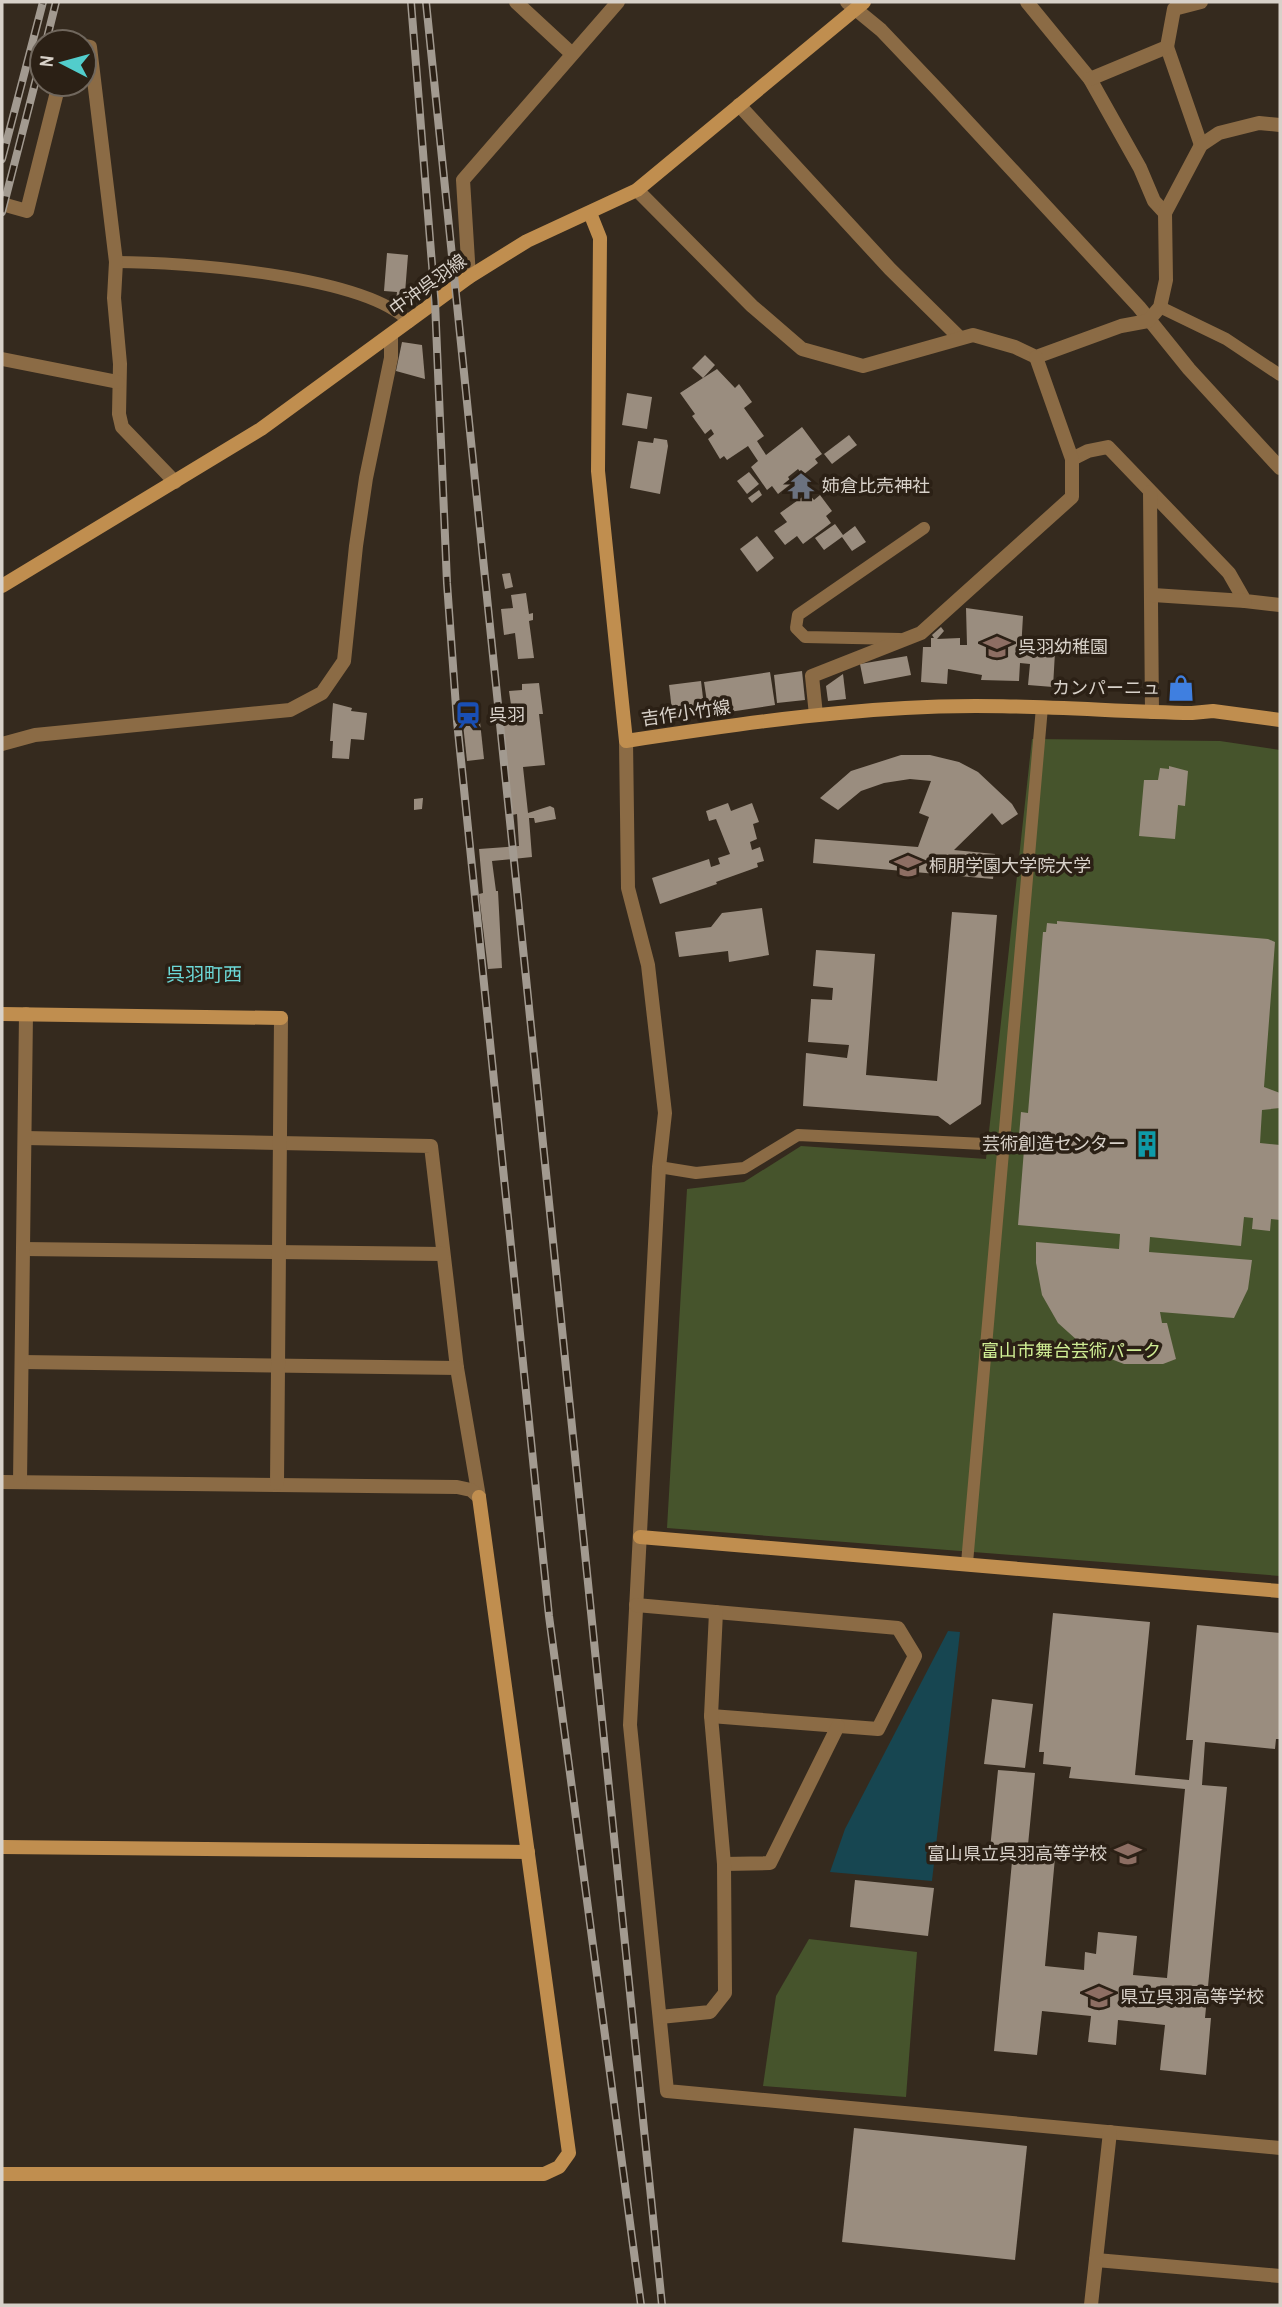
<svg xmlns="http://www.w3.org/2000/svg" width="1282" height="2307" font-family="'Archivo Narrow','Noto Sans JP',sans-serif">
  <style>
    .green { fill: #46542c }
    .water { fill: #174651 }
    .building { fill: #9a8d7f }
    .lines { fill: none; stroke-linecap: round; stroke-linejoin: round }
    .lane { stroke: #8b6b45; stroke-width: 12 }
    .street { stroke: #8b6b45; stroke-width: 14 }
    .secondary { stroke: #c08e4f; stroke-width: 14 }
    .rail-casing { stroke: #a29a90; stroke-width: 8 }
    .rail { stroke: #2b2015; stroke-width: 5; stroke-dasharray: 16; stroke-linecap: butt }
    .labels { text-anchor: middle; stroke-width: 7; stroke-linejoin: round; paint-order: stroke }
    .street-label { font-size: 18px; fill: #d8d1c9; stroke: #2b2015 }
    .poi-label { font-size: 18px; fill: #d8d1c9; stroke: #2b2015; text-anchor: start }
    .park-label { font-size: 18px; fill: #cfed94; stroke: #2b2015 }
    .neighbourhood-label { font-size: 19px; fill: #6cd8d7; stroke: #2b2015 }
  </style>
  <rect width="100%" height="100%" fill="#352a1e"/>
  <!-- green -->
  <g class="green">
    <polygon points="1032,739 1220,741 1280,750 1280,1576 667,1528 687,1189 744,1182 801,1146 986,1159"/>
    <polygon points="809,1939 917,1952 906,2097 763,2086 776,1996"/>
  </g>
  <!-- water -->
  <polygon class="water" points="948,1631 960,1632 932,1881 830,1872 845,1829"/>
  <!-- building -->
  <g class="building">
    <polygon points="387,253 408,255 405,293 412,294 412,302 396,301 397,292 384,291"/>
    <polygon points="402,342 422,345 425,379 396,371"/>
    <polygon points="705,355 715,365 703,378 717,369 735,388 739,384 752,402 744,408 764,436 757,441 766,455 802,427 822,454 815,459 818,463 803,475 798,469 788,477 792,483 778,494 772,486 767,490 751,467 758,461 748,446 727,460 724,456 720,459 708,439 714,434 711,429 705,434 692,416 695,414 680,393 703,378 692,368"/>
    <polygon points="627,393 652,397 647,429 622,425"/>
    <polygon points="849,435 857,445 832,464 824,454"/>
    <polygon points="654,438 667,440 668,446 660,494 630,488 638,441 653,443"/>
    <polygon points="749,472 759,484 747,494 737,481"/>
    <polygon points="759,490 762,495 752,503 748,498"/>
    <polygon points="808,493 814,500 820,495 832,511 826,516 831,523 803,544 797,536 785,545 774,531 787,522 780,513"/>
    <polygon points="835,524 843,535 855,526 866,542 852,551 842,537 824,550 815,538"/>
    <polygon points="757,536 774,558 757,572 740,549"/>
    <polygon points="510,573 513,587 505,589 502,574"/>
    <polygon points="526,593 529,614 533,613 533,620 529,621 534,658 518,659 515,633 504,635 501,609 513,608 511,595"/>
    <polygon points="966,608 1023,616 1021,650 1055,652 1053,687 1028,685 1030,664 1020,663 1019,681 981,680 982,675 948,669 947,684 921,682 923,647 931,647 931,638 934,638 932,635 941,627 944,631 937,639 960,638 960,645 967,645"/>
    <polygon points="907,656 911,675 864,684 860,664"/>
    <polygon points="802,671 805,700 777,703 774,675"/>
    <polygon points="770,672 775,705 709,715 704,682"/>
    <polygon points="843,674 846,699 828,701 826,686"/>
    <polygon points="701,681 705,715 673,719 669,685"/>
    <polygon points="539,683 543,714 539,714 545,765 523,767 528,813 550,806 554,808 556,819 535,823 534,818 529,818 532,857 492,861 496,891 498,891 502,968 488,969 479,894 483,893 479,849 519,846 517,814 512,815 501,705 511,705 509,691 522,690 522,684"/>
    <polygon points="333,703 352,708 351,711 367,713 364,740 351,739 349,759 332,758 333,741 330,741"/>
    <polygon points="480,722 484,759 467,761 463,724"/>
    <polygon points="901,755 930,755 959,762 978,772 1012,804 1018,814 1002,825 992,813 954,850 995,854 993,879 813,863 815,839 918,847 929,817 919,813 931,781 910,779 884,783 861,791 838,810 820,798 851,771"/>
    <polygon points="1169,766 1188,771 1185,806 1178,805 1175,839 1139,836 1144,780 1158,780 1160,768 1169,769"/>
    <polygon points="423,798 422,809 414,810 414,799"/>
    <polygon points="728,803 731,811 752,803 759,822 753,824 757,839 750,842 752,850 760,847 764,861 757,863 758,867 716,882 717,884 660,904 652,878 709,859 711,867 720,864 718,858 730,854 716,819 709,821 706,811"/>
    <polygon points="762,908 769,955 729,962 728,951 679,957 675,932 711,927 722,913"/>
    <polygon points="952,912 997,915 981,1104 950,1125 938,1116 803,1106 806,1053 847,1058 849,1045 808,1042 811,999 832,1000 833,988 813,986 816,950 875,954 866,1075 937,1081"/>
    <polygon points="1057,921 1268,939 1275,942 1264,1087 1280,1093 1280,1108 1262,1110 1260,1143 1280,1145 1280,1220 1271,1219 1270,1231 1252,1229 1253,1218 1244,1217 1241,1246 1150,1237 1149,1252 1252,1260 1248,1289 1234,1318 1160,1312 1162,1323 1167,1323 1176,1359 1163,1364 1124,1364 1088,1350 1058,1323 1042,1295 1036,1263 1036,1242 1119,1249 1120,1234 1018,1225 1025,1137 1019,1136 1021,1112 1028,1113 1043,932 1046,932 1047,923 1057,924"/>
    <polygon points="1053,1613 1150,1622 1135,1775 1189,1780 1193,1740 1186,1740 1197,1625 1280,1633 1280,1739 1276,1739 1275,1749 1205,1742 1202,1785 1227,1787 1205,2018 1211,2018 1206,2075 1160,2070 1165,2025 1118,2020 1116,2045 1088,2042 1091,2016 1042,2011 1037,2055 994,2051 1013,1851 990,1849 998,1770 1035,1773 1028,1845 1056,1847 1045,1966 1084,1970 1085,1952 1096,1954 1098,1932 1137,1936 1133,1975 1167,1978 1185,1789 1069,1778 1071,1767 1043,1764 1044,1752 1039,1752"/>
    <polygon points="992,1699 1033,1704 1025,1768 984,1764"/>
    <polygon points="855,1880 934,1888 928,1936 850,1927"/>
    <polygon points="854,2128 1027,2146 1015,2260 842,2242"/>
  </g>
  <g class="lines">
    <!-- lane -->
    <g class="lane">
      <path d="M116,262C182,262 365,275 409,322"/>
      <polyline points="1160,307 1226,339 1280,375"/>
      <polyline points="900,639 805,637 796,628 798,615 924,528"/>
      <polyline points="659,1167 696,1173 744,1168 798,1135 1005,1145"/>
      <polyline points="967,1563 1042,707"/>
    </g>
    <!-- street -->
    <g class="street">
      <polyline points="516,2 571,53"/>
      <polyline points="847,2 881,30 939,91 1139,307 1189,369 1280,468"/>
      <polyline points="1027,2 1090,79 1140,168 1154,201 1165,213"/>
      <polyline points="84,46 90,47 116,262 114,298 120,364 119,414 122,427 175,482"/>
      <polyline points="1167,47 1201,145"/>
      <polyline points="1090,79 1167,47 1174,9 1201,2"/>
      <polyline points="739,105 890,269 959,337"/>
      <polyline points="637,190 752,306 802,349 863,366 973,335 1015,347 1036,357 1121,326 1148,321 1160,307 1166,280 1165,213 1201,145 1219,133 1259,123 1280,125"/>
      <polyline points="2,204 27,211 59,84"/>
      <polyline points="469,277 463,180 618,2"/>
      <polyline points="2,359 118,382"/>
      <polyline points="1072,459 1088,451 1108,447 1229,573 1245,601 1280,605"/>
      <polyline points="1150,492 1152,712"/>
      <polyline points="1153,595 1245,601"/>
      <polyline points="816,715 812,676 921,633 1072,497 1072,459 1036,357"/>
      <polyline points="626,741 628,888 648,965 665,1113 659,1167 630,1725 667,2091 1280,2148"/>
      <polyline points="2,744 35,735 290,710 322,693 344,661 356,546 366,478 391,358 391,336"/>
      <polyline points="25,1138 431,1146 457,1368 479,1497"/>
      <polyline points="23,1249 443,1254"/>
      <polyline points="22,1362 457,1368"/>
      <polyline points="2,1482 457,1487 471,1490 479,1497"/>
      <polyline points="20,1482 26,1014"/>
      <polyline points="277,1483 281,1018"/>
      <polyline points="636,1605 898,1628 915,1656 878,1729 711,1716"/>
      <polyline points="724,1864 770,1863 838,1726"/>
      <polyline points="660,2017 710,2012 725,1993 724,1864 711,1716 716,1612"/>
      <polyline points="1096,2260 1280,2276"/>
      <polyline points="1091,2305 1110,2132"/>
    </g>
    <!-- secondary -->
    <g class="secondary">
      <path d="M590,213L600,238L598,471L626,741C719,727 812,713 905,708C1001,702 1096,711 1192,713L1213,711L1280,720"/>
      <polyline points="2,586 261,429 469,277 527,241 637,190 864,2"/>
      <polyline points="2,1014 281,1018"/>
      <polyline points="640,1537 1280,1591"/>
      <polyline points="2,1847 528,1852"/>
      <polyline points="2,2174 544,2174 559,2167 569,2153 479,1497"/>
    </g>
    <defs>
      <g id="rail">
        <polyline points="411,2 435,302 447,583 457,721 549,1616 641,2305"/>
        <polyline points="426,2 662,2305"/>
        <polyline points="46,42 56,2"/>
        <polyline points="2,159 43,2"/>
        <polyline points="2,212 42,56"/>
      </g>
    </defs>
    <!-- rail casing -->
    <use href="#rail" class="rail-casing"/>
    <!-- rail -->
    <use href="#rail" class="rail"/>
  </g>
  <!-- icons -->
  <defs>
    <symbol id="temple-bare" viewBox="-9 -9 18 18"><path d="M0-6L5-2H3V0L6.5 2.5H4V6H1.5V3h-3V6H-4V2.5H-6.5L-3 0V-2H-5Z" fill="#6b7280" stroke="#2b2015" stroke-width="2.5" paint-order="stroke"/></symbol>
    <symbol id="school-bare" viewBox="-9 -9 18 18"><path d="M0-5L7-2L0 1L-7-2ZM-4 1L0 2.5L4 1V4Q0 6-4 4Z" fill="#8d6e63" stroke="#2b2015" stroke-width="2.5" paint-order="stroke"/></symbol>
    <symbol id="shop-bare" viewBox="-9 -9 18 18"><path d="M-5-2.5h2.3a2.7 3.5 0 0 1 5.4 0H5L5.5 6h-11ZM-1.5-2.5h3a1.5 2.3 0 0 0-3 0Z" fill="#3f7fe0" stroke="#2b2015" stroke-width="2.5" paint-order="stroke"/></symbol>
    <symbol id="station-bare" viewBox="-9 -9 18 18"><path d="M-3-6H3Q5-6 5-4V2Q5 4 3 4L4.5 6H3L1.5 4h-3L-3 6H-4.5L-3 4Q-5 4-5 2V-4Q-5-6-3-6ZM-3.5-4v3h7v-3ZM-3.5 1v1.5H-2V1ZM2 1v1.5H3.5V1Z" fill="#1a4fb4" stroke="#2b2015" stroke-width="2.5" paint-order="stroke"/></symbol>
    <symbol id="university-bare" viewBox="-9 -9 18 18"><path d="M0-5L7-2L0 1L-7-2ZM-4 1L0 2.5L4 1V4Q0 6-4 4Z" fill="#8d6e63" stroke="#2b2015" stroke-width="2.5" paint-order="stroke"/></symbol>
    <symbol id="building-bare" viewBox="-9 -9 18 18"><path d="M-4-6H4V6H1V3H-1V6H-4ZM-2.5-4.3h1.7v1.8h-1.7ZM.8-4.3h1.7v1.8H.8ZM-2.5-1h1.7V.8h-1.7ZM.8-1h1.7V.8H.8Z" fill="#0f9aa8" stroke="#2b2015" stroke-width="2.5" paint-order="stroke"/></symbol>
  </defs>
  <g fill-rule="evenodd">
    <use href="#temple-bare" x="782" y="467" width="38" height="38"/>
    <use href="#school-bare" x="978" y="628" width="38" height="38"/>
    <use href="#shop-bare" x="1162" y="669" width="38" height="38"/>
    <use href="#station-bare" x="449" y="696" width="38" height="38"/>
    <use href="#university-bare" x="889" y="847" width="38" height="38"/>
    <use href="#building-bare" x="1128" y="1125" width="38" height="38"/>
    <use href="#school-bare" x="1109" y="1835" width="38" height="38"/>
    <use href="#school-bare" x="1080" y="1978" width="38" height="38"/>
  </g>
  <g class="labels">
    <!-- street labels -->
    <g class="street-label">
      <text transform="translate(428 285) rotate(-36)" y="6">中沖呉羽線</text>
      <text transform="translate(686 713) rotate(-8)" y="6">吉作小竹線</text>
    </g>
    <!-- poi labels -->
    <g class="poi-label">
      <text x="822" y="492">姉倉比売神社</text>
      <text x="1018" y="653">呉羽幼稚園</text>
      <text x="1160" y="694" text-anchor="end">カンパーニュ</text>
      <text x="489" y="721">呉羽</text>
      <text x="929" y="872">桐朋学園大学院大学</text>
      <text x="1126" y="1150" text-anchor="end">芸術創造センター</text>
      <text x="1107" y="1860" text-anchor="end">富山県立呉羽高等学校</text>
      <text x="1120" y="2003">県立呉羽高等学校</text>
    </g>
    <!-- park labels -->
    <g class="park-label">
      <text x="1071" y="1357">富山市舞台芸術パーク</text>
    </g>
    <!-- neighbourhood labels -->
    <g class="neighbourhood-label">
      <text x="204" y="981">呉羽町西</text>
    </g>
  </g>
  <!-- border -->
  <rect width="1282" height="2307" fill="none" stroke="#d8d1c9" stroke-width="7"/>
  <!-- north arrow -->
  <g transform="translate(63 63) rotate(276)"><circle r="33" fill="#2b2015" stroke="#70675d" stroke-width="2"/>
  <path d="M0-5L12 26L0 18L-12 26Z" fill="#52cdcc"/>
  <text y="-10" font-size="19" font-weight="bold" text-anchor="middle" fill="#d8d1c9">N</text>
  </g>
</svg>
